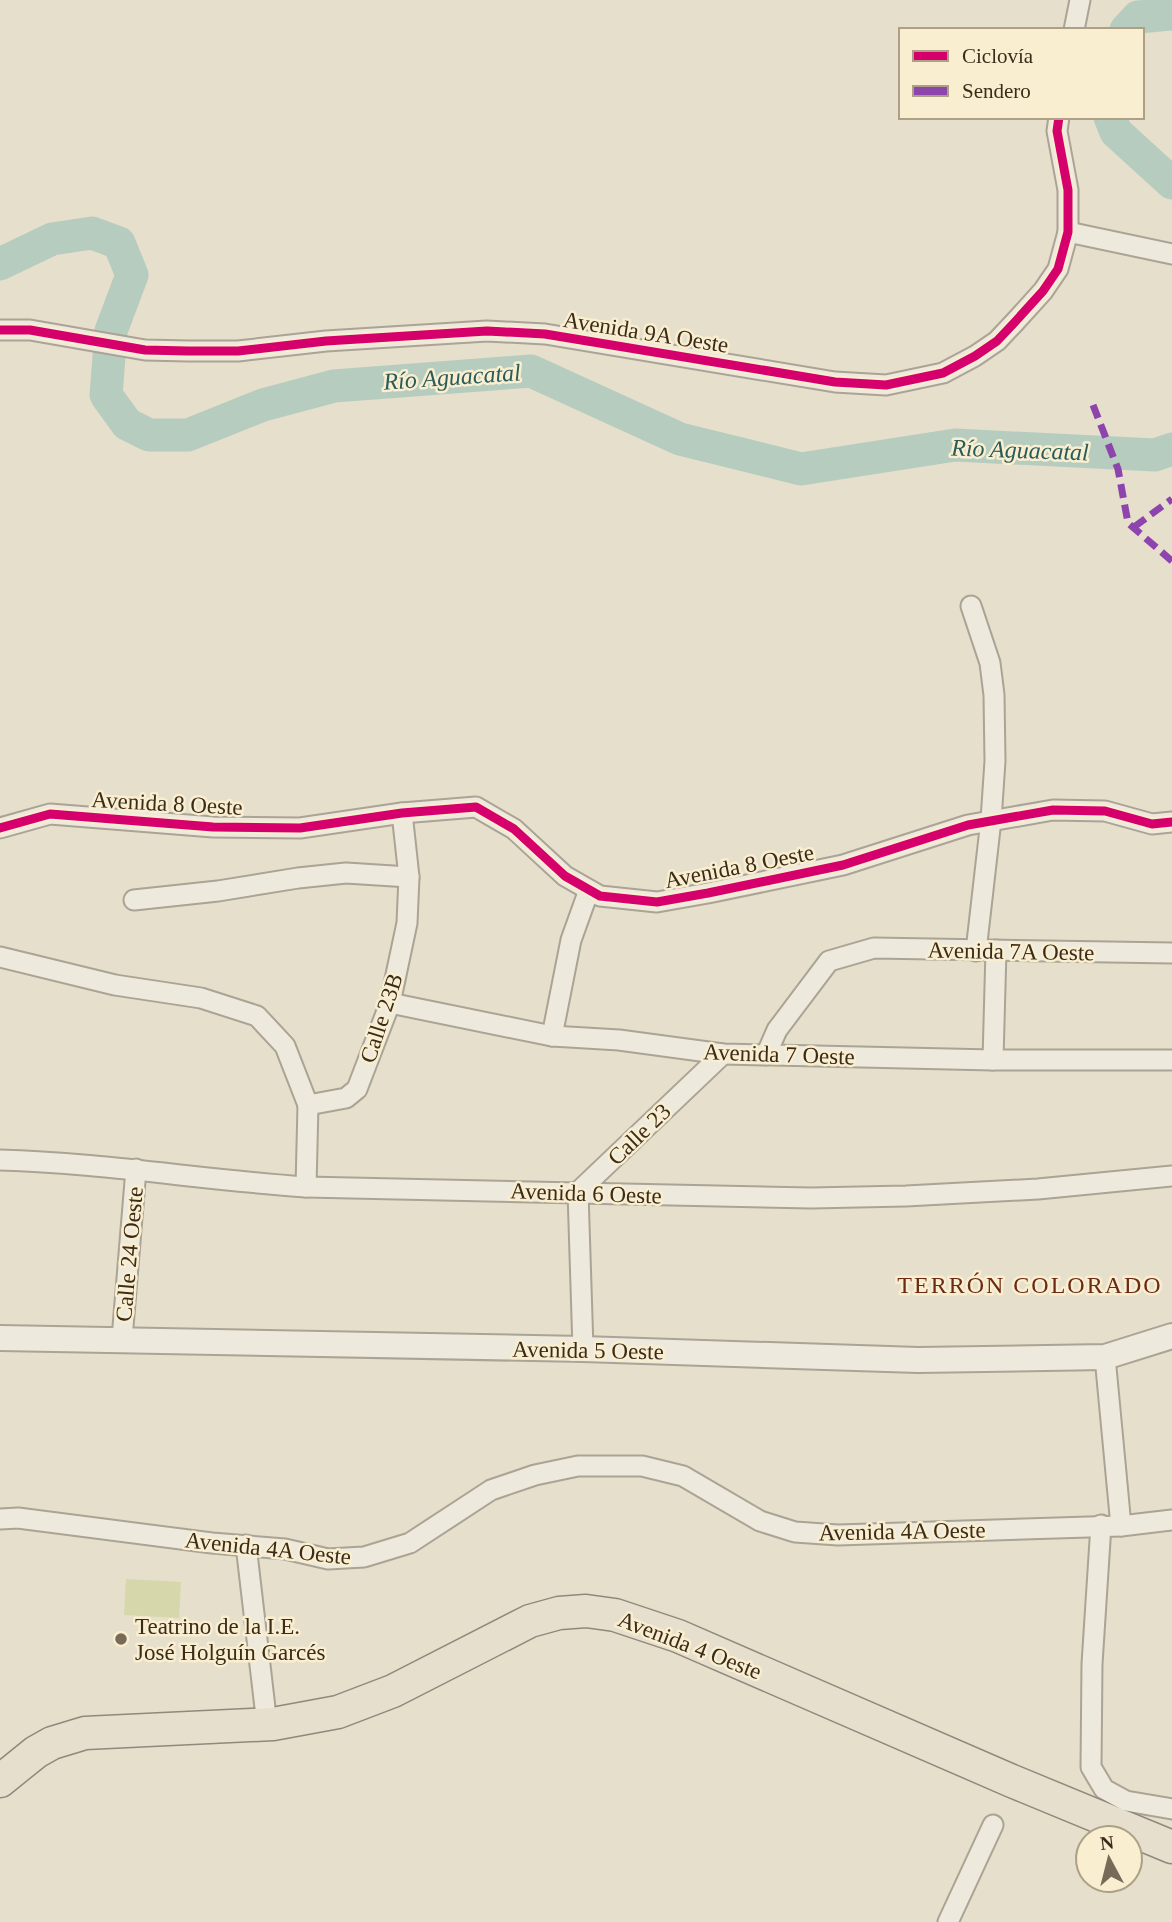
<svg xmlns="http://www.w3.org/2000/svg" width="1172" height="1922" font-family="Georgia,serif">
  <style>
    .green { fill: #d6d7ab }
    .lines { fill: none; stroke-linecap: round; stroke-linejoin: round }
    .river { stroke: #b6ccbf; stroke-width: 33 }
    .minor-casing { stroke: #aba394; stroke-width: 23 }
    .tertiary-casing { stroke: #aba394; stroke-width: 28 }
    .primary-casing { stroke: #90897b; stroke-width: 35 }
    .minor { stroke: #eee9dd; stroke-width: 19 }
    .tertiary { stroke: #eee9dd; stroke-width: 24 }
    .primary { stroke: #e6dfce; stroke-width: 32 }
    .quiet { stroke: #8e44ad; stroke-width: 7; stroke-dasharray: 14 7; stroke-linecap: butt }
    .cycleway-casing { stroke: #f9eecf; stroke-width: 13 }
    .cycleway { stroke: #d6006c; stroke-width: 9 }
    .poi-dot { fill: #776a59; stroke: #f9eecf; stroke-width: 2.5 }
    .labels { text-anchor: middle; stroke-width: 5; stroke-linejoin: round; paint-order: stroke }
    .street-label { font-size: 23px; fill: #3b2b1b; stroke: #f9eecf }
    .poi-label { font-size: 23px; fill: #3b2b1b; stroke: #f9eecf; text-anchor: start }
    .water-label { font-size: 24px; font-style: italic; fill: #295c5a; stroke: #f9eecf }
    .neighbourhood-label { font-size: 24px; letter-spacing: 2px; fill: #6c2a16; stroke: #f9eecf }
  </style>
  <rect width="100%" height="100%" fill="#e6dfcb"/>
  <!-- green -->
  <polygon class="green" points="126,1579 181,1582 179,1618 124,1615"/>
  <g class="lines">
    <!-- river -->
    <g class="river">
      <polyline points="1126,30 1138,17 1172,14"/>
      <polyline points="1110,117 1116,132 1172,183"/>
      <polyline points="0,264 52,239 92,233 119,243 132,275 111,331 106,395 127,424 149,435 188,435 263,405 334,386 531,371 680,439 801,469 955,445 1155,455 1172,449"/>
    </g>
    <defs>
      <g id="minor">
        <polyline points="1074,30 1080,0"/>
        <polyline points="1068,232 1172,254"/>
        <polyline points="0,330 30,330 145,350 188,351 238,351 326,341 487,331 545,334 835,382 886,385 943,373 975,356 997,341 1014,323 1043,291 1058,269 1068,232 1068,190 1057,131 1059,117"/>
        <polyline points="971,606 990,663 994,695 995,761 991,820 976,951"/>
        <polyline points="0,828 50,814 213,827 300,828 402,813 476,807 514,829 565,876 600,896 657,902 708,893 843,865 968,825 1053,810 1105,811 1152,824 1172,822"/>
        <polyline points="134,900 218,891 298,878 346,873 409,877"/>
        <polyline points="0,957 115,985 201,998 257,1016 285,1046 308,1105"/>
        <polyline points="390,1003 552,1036 619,1040 723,1054 993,1060 1172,1060"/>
        <polyline points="552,1036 571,940 589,890"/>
        <polyline points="766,1055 777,1030 829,961 874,948 1172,953"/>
        <polyline points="993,1060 996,950"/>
        <path d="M0,1160C103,1163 203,1180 306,1187L811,1198L906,1196L1038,1189L1172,1176"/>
        <polyline points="306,1187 308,1105 346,1098 357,1089 390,1003 407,923 409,877 402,813"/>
        <polyline points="122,1339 136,1169"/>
        <polyline points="583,1349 578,1192 723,1054"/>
        <polyline points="1105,1357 1121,1526"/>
        <polyline points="0,1519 18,1518 212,1543 285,1549 328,1559 364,1557 410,1543 491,1490 535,1475 578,1466 642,1466 683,1476 760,1521 795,1532 838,1535 1121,1526 1172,1520"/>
        <polyline points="1101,1525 1092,1664 1091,1767 1104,1789 1126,1801 1172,1809"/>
        <polyline points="246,1545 267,1725"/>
        <polyline points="948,1922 993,1825"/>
      </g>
      <polyline id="tertiary" points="0,1338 583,1349 918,1360 1105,1357 1172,1336"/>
      <polyline id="primary" points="0,1781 36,1752 52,1743 85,1733 273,1724 338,1712 393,1691 530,1621 559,1613 586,1611 615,1615 678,1636 1012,1781 1172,1847"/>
    </defs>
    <!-- minor casing -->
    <use href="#minor" class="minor-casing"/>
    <!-- tertiary casing -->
    <use href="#tertiary" class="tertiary-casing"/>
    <!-- primary casing -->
    <use href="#primary" class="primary-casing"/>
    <!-- minor -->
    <use href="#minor" class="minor"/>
    <!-- tertiary -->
    <use href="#tertiary" class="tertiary"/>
    <!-- primary -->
    <use href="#primary" class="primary"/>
    <!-- quiet -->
    <g class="quiet">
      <polyline points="1093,405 1118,469 1128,523 1172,561"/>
      <polyline points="1134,527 1172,499"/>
    </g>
    <defs>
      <g id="cycleway">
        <polyline points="0,330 30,330 145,350 188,351 238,351 326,341 487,331 545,334 835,382 886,385 943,373 975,356 997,341 1014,323 1043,291 1058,269 1068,232 1068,190 1057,131 1059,117"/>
        <polyline points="0,828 50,814 213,827 300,828 402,813 476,807 514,829 565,876 600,896 657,902 708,893 843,865 968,825 1053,810 1105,811 1152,824 1172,822"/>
      </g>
    </defs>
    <!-- cycleway casing -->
    <use href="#cycleway" class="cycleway-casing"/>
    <!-- cycleway -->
    <use href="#cycleway" class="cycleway"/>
  </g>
  <!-- markers -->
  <circle class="poi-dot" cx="121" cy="1639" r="7"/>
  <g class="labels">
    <!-- street labels -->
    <g class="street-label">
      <text transform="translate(646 332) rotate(9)" y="8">Avenida 9A Oeste</text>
      <text transform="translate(167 803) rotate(3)" y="8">Avenida 8 Oeste</text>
      <text transform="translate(739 866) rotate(-11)" y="8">Avenida 8 Oeste</text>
      <text transform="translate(1011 951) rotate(1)" y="8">Avenida 7A Oeste</text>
      <text transform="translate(381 1018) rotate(-72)" y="8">Calle 23B</text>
      <text transform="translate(779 1054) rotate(2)" y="8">Avenida 7 Oeste</text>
      <text transform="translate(639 1134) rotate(-44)" y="8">Calle 23</text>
      <text transform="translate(586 1193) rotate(2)" y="8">Avenida 6 Oeste</text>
      <text transform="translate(129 1254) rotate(-85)" y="8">Calle 24 Oeste</text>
      <text transform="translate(588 1350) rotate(1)" y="8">Avenida 5 Oeste</text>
      <text transform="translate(902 1531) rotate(-1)" y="8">Avenida 4A Oeste</text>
      <text transform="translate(268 1548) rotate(6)" y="8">Avenida 4A Oeste</text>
      <text transform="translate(690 1645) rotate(21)" y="8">Avenida 4 Oeste</text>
    </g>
    <!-- poi labels -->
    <g class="poi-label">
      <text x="135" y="1634">Teatrino de la I.E.<tspan x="135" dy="26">José Holguín Garcés</tspan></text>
    </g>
    <!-- water labels -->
    <g class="water-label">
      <text transform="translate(452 377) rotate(-4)" y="8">Río Aguacatal</text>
      <text transform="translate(1020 450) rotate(2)" y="8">Río Aguacatal</text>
    </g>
    <!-- neighbourhood labels -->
    <g class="neighbourhood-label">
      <text x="1030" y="1293">TERRÓN COLORADO</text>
    </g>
  </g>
  <!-- legend -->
  <rect x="899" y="28" width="245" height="91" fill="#f9eecf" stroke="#ada087" stroke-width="2"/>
  <rect x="913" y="51" width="35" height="10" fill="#d6006c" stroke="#ada087" stroke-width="2"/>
  <text x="962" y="63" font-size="21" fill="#3b2b1b">Ciclovía</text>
  <rect x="913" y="86" width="35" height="10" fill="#8e44ad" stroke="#ada087" stroke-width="2"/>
  <text x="962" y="98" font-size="21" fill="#3b2b1b">Sendero</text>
  <!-- north arrow -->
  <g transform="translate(1109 1859) rotate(353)"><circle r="33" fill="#f9eecf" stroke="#ada087" stroke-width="2"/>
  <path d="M0-5L12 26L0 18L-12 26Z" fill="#776a59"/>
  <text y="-10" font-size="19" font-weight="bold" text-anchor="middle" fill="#3b2b1b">N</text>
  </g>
</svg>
